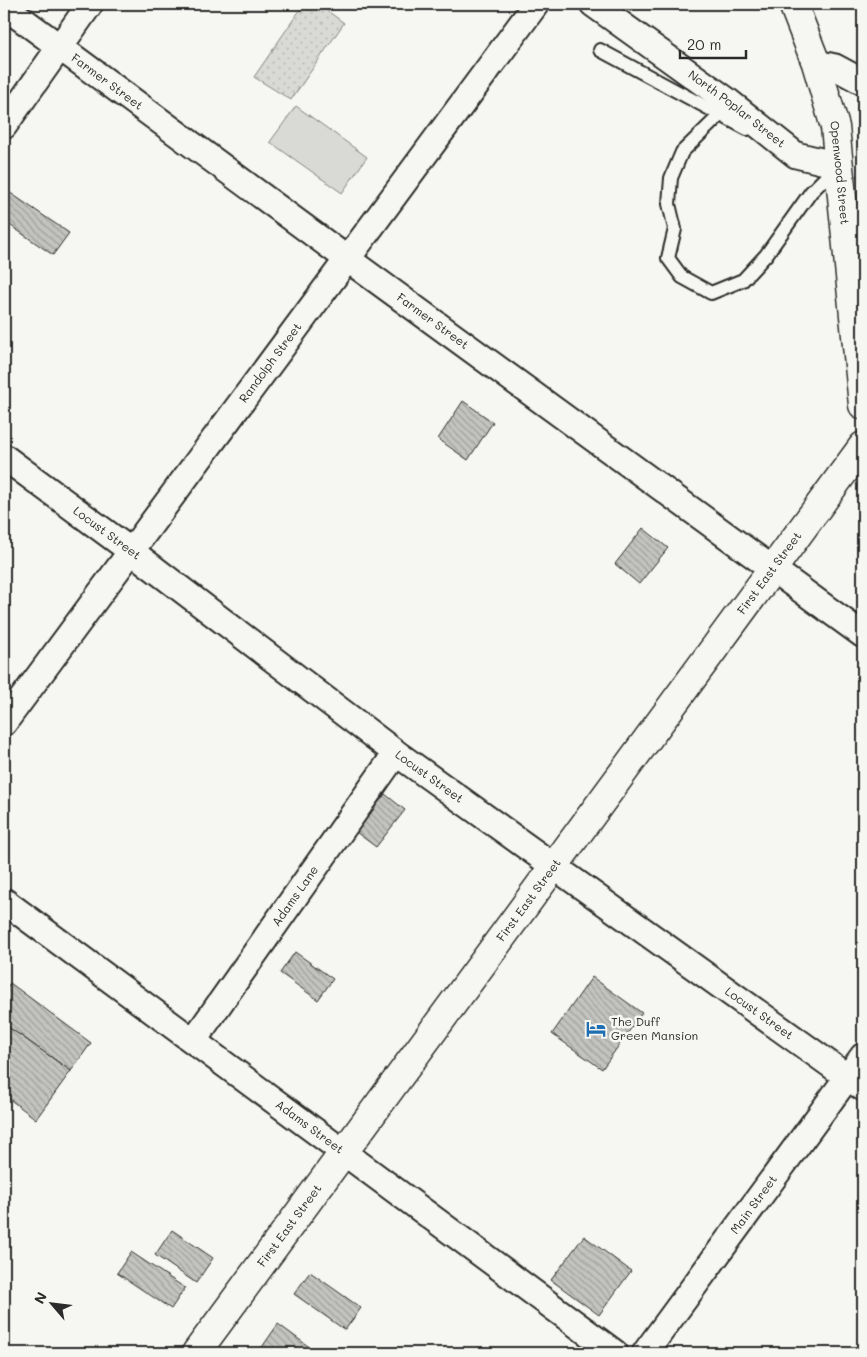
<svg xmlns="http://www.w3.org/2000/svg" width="867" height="1357" font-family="Mali,sans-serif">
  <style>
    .park { fill: url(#park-dots); stroke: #828280 }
    .garden { fill: #d9d9d5; stroke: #828280 }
    .building { fill: url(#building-back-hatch); stroke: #2b2b2b }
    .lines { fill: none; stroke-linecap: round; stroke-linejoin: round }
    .service-casing { stroke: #2b2b2b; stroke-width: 16 }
    .minor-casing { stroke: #2b2b2b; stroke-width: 29 }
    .tertiary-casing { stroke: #2b2b2b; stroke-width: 31 }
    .service { stroke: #f6f6f2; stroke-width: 12 }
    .minor { stroke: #f6f6f2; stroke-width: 25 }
    .tertiary { stroke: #f6f6f2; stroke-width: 28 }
    .labels { text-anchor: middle; stroke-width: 5; stroke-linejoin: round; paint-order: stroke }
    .street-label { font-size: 12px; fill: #2b2b2b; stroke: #f6f6f2 }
    .poi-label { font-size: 12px; fill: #2b2b2b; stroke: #f6f6f2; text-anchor: start }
  </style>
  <defs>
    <pattern id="park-dots" width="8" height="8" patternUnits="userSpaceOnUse" patternTransform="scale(1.25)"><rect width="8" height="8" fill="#d9d9d5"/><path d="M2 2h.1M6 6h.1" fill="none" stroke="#babab7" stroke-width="1.8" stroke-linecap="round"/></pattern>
    <pattern id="building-back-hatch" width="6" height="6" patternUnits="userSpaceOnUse" patternTransform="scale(1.25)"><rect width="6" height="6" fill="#c3c3c0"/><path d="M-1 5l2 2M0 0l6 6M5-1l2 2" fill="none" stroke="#9f9f9c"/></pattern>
  </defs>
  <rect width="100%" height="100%" fill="#f6f6f2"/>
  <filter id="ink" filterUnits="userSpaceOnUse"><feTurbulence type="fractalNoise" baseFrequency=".02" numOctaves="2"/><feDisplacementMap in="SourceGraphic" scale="10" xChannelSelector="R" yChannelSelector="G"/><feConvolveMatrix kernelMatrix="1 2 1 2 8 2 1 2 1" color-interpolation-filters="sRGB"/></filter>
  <g filter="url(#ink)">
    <!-- park -->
    <polygon class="park" points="304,4 318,4 344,23 291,100 254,77"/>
    <!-- garden -->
    <polygon class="garden" points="296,106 367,157 342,193 270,142"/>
    <!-- building -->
    <g class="building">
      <polygon points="6,190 69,233 53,255 4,221 4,193"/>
      <polygon points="463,401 493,422 468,460 438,439"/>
      <polygon points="643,528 668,548 639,584 615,564"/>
      <polygon points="385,794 405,810 376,847 356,832"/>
      <polygon points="295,952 333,979 318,1000 280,973"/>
      <polygon points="592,977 642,1013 602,1069 552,1034"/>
      <polygon points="10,983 91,1043 71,1071 4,1024 4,992"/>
      <polygon points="4,1024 71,1071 36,1119 4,1095"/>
      <polygon points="172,1230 213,1258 196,1283 155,1255"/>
      <polygon points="584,1236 631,1271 599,1315 551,1280"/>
      <polygon points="131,1252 185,1288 171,1309 117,1273"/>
      <polygon points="310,1272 361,1308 345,1330 294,1294"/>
      <polygon points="278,1324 308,1346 302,1353 258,1353"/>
    </g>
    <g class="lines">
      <defs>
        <g id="service">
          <polyline points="600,50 747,129"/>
          <polyline points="721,114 682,152 671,178 669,204 675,229 668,258 682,277 711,293 743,280 766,255 811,192 838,165"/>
        </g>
        <g id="minor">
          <path id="s1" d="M593,4L728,101L796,155L838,165"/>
          <path id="s2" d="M4,6L346,258L863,635"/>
          <polyline points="816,63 835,67 863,82"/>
          <polyline points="4,126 90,4"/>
          <path id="s3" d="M4,457L131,551L396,753L863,1088"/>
          <path id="s4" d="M4,723L536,4"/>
          <path id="s5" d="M4,901L615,1353"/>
          <path id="s6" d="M194,1040L396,753"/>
          <path id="s7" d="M645,1353L863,1056"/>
        </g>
        <g id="tertiary">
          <path id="s8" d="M793,4L816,63L835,127L863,405"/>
          <path id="s9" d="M196,1353L863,446"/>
        </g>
      </defs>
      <!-- service casing -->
      <use href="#service" class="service-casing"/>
      <!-- minor casing -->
      <use href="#minor" class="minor-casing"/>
      <!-- tertiary casing -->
      <use href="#tertiary" class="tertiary-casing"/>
      <!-- service -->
      <use href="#service" class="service"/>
      <!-- minor -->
      <use href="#minor" class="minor"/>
      <!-- tertiary -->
      <use href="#tertiary" class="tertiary"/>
    </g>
  </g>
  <!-- icons -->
  <defs>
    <symbol id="hotel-bare" viewBox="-9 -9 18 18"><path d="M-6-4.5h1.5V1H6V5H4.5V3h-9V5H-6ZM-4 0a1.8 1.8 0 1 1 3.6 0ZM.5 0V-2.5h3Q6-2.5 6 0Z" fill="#1f6fb2" stroke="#f6f6f2" stroke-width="2.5" paint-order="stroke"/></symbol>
  </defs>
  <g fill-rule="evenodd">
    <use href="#hotel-bare" x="582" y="1015" width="28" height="28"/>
  </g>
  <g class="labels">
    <!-- street labels -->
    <g class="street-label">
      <text dy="4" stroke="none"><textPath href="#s2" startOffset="128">Farmer Street</textPath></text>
      <text dy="4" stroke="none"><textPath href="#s1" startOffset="178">North Poplar Street</textPath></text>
      <text dy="4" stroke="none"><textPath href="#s8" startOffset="176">Openwood Street</textPath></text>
      <text dy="4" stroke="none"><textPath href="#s2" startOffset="532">Farmer Street</textPath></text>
      <text dy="4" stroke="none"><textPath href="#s4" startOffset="448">Randolph Street</textPath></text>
      <text dy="4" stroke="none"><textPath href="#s3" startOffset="128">Locust Street</textPath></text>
      <text dy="4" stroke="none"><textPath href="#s9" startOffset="968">First East Street</textPath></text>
      <text dy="4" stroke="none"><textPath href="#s3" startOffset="532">Locust Street</textPath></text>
      <text dy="4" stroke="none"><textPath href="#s6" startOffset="176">Adams Lane</textPath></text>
      <text dy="4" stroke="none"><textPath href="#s9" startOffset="562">First East Street</textPath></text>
      <text dy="4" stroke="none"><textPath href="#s3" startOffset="938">Locust Street</textPath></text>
      <text dy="4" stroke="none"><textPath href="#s5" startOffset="380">Adams Street</textPath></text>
      <text dy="4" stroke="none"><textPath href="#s7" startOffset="184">Main Street</textPath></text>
      <text dy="4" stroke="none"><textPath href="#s9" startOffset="158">First East Street</textPath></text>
    </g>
    <!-- poi labels -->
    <g class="poi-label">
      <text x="611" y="1026">The Duff<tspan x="611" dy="14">Green Mansion</tspan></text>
    </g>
  </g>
  <!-- margin -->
  <rect width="867" height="1357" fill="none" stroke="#f6f6f2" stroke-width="20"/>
  <rect x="10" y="10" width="847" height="1337" fill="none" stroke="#2b2b2b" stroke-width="2" filter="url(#ink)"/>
  <!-- north arrow -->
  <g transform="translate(52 1304) rotate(298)" stroke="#f6f6f2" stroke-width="4" paint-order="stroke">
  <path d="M0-4L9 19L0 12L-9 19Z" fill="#2b2b2b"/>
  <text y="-8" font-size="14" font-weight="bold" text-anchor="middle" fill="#2b2b2b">N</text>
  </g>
  <!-- scale -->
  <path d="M680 50v8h66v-8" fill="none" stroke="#2b2b2b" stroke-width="2.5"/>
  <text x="687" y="50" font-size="15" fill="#2b2b2b" stroke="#f6f6f2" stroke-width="4" paint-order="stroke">20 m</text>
</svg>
